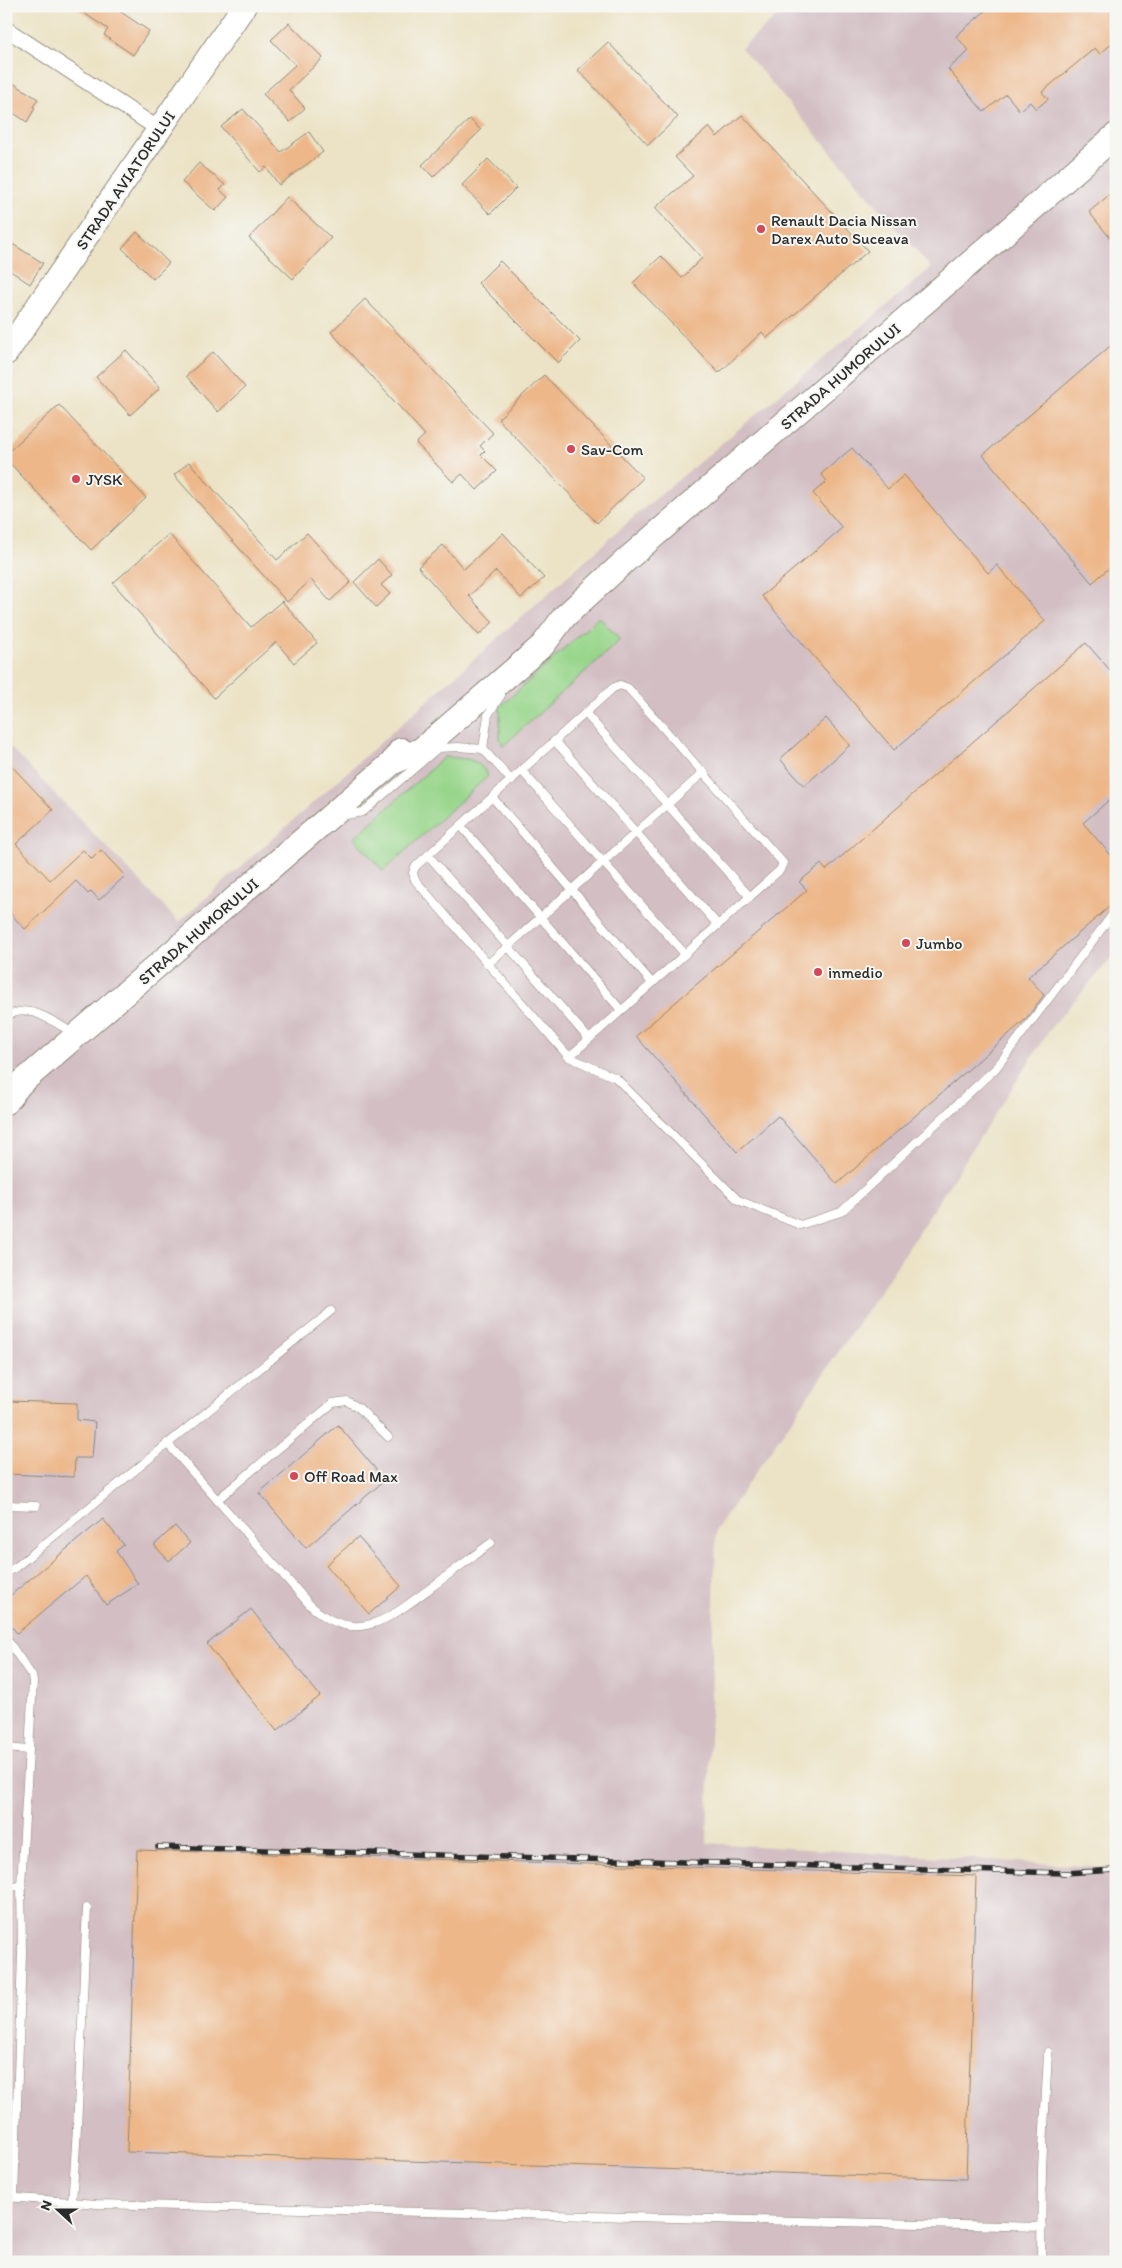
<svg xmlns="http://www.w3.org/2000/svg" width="1122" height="2268" font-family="Itim,sans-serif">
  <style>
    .industrial { fill: #d2bec3 }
    .green { fill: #97d58a; stroke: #61805a }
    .building { fill: #edb78a }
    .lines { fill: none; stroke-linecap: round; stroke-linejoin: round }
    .service-casing { stroke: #8c8778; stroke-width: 9 }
    .minor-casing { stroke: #8c8778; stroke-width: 17 }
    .primary-casing { stroke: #8c8778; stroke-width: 26 }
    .service { stroke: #fff; stroke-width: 8 }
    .minor { stroke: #fff; stroke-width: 15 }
    .primary { stroke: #fff; stroke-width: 24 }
    .rail-casing { stroke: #2b2b2b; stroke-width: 5.5 }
    .rail { stroke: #f6f6f2; stroke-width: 4; stroke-dasharray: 11; stroke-linecap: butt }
    .poi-dot { fill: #d1495b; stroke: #f6f6f2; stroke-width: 2 }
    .labels { text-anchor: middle; stroke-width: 4; stroke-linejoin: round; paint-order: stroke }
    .street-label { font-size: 16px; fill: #2b2b2b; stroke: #f6f6f2 }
    .poi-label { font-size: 16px; fill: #2b2b2b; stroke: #f6f6f2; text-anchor: start }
  </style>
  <rect width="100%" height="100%" fill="#f6f6f2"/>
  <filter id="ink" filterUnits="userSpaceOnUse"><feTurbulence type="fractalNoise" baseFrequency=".02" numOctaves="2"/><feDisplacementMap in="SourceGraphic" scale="10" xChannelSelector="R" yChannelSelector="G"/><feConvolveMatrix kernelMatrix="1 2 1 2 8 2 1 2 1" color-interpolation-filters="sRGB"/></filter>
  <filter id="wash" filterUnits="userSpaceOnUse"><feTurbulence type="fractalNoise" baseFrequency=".0096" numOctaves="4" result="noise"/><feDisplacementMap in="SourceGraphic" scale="20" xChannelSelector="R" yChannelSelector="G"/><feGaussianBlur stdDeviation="1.12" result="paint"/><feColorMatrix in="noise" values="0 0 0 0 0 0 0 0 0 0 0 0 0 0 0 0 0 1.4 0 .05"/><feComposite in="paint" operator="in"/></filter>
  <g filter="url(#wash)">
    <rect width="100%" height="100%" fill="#ece3c6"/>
    <!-- industrial -->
    <polygon class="industrial" points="778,6 1116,6 1116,953 1052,1026 883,1287 716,1530 707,1843 1116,1868 1116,2262 6,2262 6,743 179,922 635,516 931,268 741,48 782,12"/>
    <!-- green -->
    <g class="green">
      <polygon points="599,617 620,640 503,746 500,739 500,707"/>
      <path d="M444,757C464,759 478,756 488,776L383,871L354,838Z"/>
    </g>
    <g id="blocks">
      <!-- building -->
      <g class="building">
        <polygon points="73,6 112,6 149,31 133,55 104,35 108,29"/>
        <polygon points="991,6 1116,6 1116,40 1100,54 1095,48 1042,92 1048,99 1036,109 1030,102 1020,111 1006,94 984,112 948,69 969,51 956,36"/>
        <polygon points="289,23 323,58 289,90 305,108 290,122 263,94 295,65 271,40"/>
        <polygon points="608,42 678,117 648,145 578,70"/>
        <polygon points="13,83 38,99 33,107 35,108 27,122 6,108 6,94"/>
        <polygon points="243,109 281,152 309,132 323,152 279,185 266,167 260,172 221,127"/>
        <polygon points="742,115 868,251 767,338 762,332 719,373 633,283 661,256 682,278 702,258 655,208 693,176 675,157 709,127 717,137"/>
        <polygon points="470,119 481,130 433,177 422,165"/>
        <polygon points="488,159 516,188 490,214 462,185"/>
        <polygon points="199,163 225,185 220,190 228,197 215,211 182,182"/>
        <polygon points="1116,189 1116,245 1089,212"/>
        <polygon points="287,197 331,238 293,279 249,238"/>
        <polygon points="137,232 169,263 153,279 122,248"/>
        <polygon points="6,240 43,263 30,284 6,268"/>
        <polygon points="500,261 580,341 558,363 478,283"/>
        <polygon points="365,299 493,433 480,446 485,451 481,455 497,471 477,490 462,474 453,482 416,443 425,435 331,332"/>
        <polygon points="1116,341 1116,562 1092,583 983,455"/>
        <polygon points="126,350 160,388 130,415 96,377"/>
        <polygon points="213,352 245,387 218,412 186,376"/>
        <polygon points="544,375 643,478 597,523 498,419"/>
        <polygon points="59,405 146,498 91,550 6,459 6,454"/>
        <polygon points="852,448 888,489 904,475 988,573 997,565 1045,621 894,750 762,596 842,528 813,493 827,481 821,474"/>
        <polygon points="189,462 277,560 307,533 351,582 330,601 311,580 287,602 174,475"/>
        <polygon points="503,533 544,578 521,598 496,571 469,596 493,622 479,635 418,567 443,545 464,569"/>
        <polygon points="169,534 251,627 282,601 317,643 294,663 276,642 214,698 113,583"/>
        <polygon points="378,559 392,575 381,585 390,594 376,607 354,582"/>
        <polygon points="1086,643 1116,677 1116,794 1083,823 1116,861 1116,901 1028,977 1044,995 1025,1020 837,1184 778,1116 737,1152 636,1036 807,890 799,882 821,864 826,870"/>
        <polygon points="826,718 850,745 804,786 780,759"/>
        <polygon points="6,760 53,810 16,844 50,880 83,850 92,859 101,850 125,876 99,900 91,891 88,894 76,881 25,929 6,909"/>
        <polygon points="6,1401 77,1403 77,1420 95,1422 92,1458 75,1458 74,1477 6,1474"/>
        <polygon points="338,1425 385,1480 306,1548 259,1493"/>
        <polygon points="103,1519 124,1545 116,1551 138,1584 106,1605 86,1576 17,1633 6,1620 6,1599"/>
        <polygon points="175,1526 190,1543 169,1561 154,1545"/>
        <polygon points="358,1537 401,1586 369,1614 326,1565"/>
        <polygon points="251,1609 320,1696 277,1731 207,1644"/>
        <polygon points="137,1850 976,1876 966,2179 127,2152"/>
      </g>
    </g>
  </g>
  <g filter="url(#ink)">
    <use href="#blocks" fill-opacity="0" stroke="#8c8778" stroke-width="1"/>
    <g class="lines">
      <defs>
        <g id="service">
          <polyline points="586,714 750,897"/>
          <polyline points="555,741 718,925"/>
          <polyline points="483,749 512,781"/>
          <polyline points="522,771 685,954"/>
          <polyline points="493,798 652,983"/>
          <polyline points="341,816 363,812 438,748 458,747 483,749 488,715 501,695"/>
          <polyline points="461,826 621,1010"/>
          <polyline points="428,855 589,1039"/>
          <polyline points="488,964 704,772"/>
          <path d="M6,1017C29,1001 53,1022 73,1033"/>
          <polyline points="569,1057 780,870 783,863 628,688 620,685 613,688 428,855 415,867 413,873 415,880 569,1057 616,1078 738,1200 800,1225 841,1212 996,1068 1116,910"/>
          <path d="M167,1443L310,1605C355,1647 389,1619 429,1589C450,1574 470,1558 491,1543"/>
          <polyline points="217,1500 333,1403 347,1401 359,1408 388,1437"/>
          <polyline points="6,1505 36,1506"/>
          <polyline points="6,1573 16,1567 331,1311"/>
          <polyline points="6,1638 32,1676 33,1682 21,1885 22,1953 14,2197"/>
          <polyline points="6,1748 29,1750"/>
          <polyline points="6,1889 21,1885"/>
          <polyline points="6,2197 97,2204 1042,2227"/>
          <path d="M72,2202C80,2104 82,2006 87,1908"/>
          <polyline points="1041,2262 1042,2168 1048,2052"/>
        </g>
        <polyline id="minor" points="6,29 160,130"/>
        <g id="primary">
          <polyline points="6,353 244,6"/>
          <polyline points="392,763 422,749 543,645 564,617 625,561 1005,233 1116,135"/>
          <polyline points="6,1102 20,1084 392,763 401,750"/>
        </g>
      </defs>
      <!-- service casing -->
      <use href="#service" class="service-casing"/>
      <!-- minor casing -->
      <use href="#minor" class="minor-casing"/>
      <!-- primary casing -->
      <use href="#primary" class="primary-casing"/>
      <!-- service -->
      <use href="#service" class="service"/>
      <!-- minor -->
      <use href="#minor" class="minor"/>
      <!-- primary -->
      <use href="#primary" class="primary"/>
      <defs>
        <polyline id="rail" points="158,1847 1065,1873 1116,1870"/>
      </defs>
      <!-- rail casing -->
      <use href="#rail" class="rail-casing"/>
      <!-- rail -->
      <use href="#rail" class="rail"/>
    </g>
  </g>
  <!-- markers -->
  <g class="poi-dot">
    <circle cx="761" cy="229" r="5"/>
    <circle cx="571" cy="449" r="5"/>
    <circle cx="76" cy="479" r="5"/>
    <circle cx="906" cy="943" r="5"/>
    <circle cx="818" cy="972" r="5"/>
    <circle cx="294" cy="1476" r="5"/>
  </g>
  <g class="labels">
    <!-- street labels -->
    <g class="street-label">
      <text transform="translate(125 180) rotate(-56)" y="6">STRADA AVIATORULUI</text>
      <text transform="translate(840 376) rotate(-41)" y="6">STRADA HUMORULUI</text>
      <text transform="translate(198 931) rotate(-41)" y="6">STRADA HUMORULUI</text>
    </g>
    <!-- poi labels -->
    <g class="poi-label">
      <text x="771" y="226">Renault Dacia Nissan<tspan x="771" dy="18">Darex Auto Suceava</tspan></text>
      <text x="581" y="455">Sav-Com</text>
      <text x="86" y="485">JYSK</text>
      <text x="916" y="949">Jumbo</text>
      <text x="828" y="978">inmedio</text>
      <text x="304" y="1482">Off Road Max</text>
    </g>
  </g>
  <!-- margin -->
  <rect width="1122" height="2268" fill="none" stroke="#f6f6f2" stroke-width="25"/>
  <!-- north arrow -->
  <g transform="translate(58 2210) rotate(291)" stroke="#f6f6f2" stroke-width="4" paint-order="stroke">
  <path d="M0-4L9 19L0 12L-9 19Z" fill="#2b2b2b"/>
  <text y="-8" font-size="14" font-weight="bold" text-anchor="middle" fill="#2b2b2b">N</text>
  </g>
</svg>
